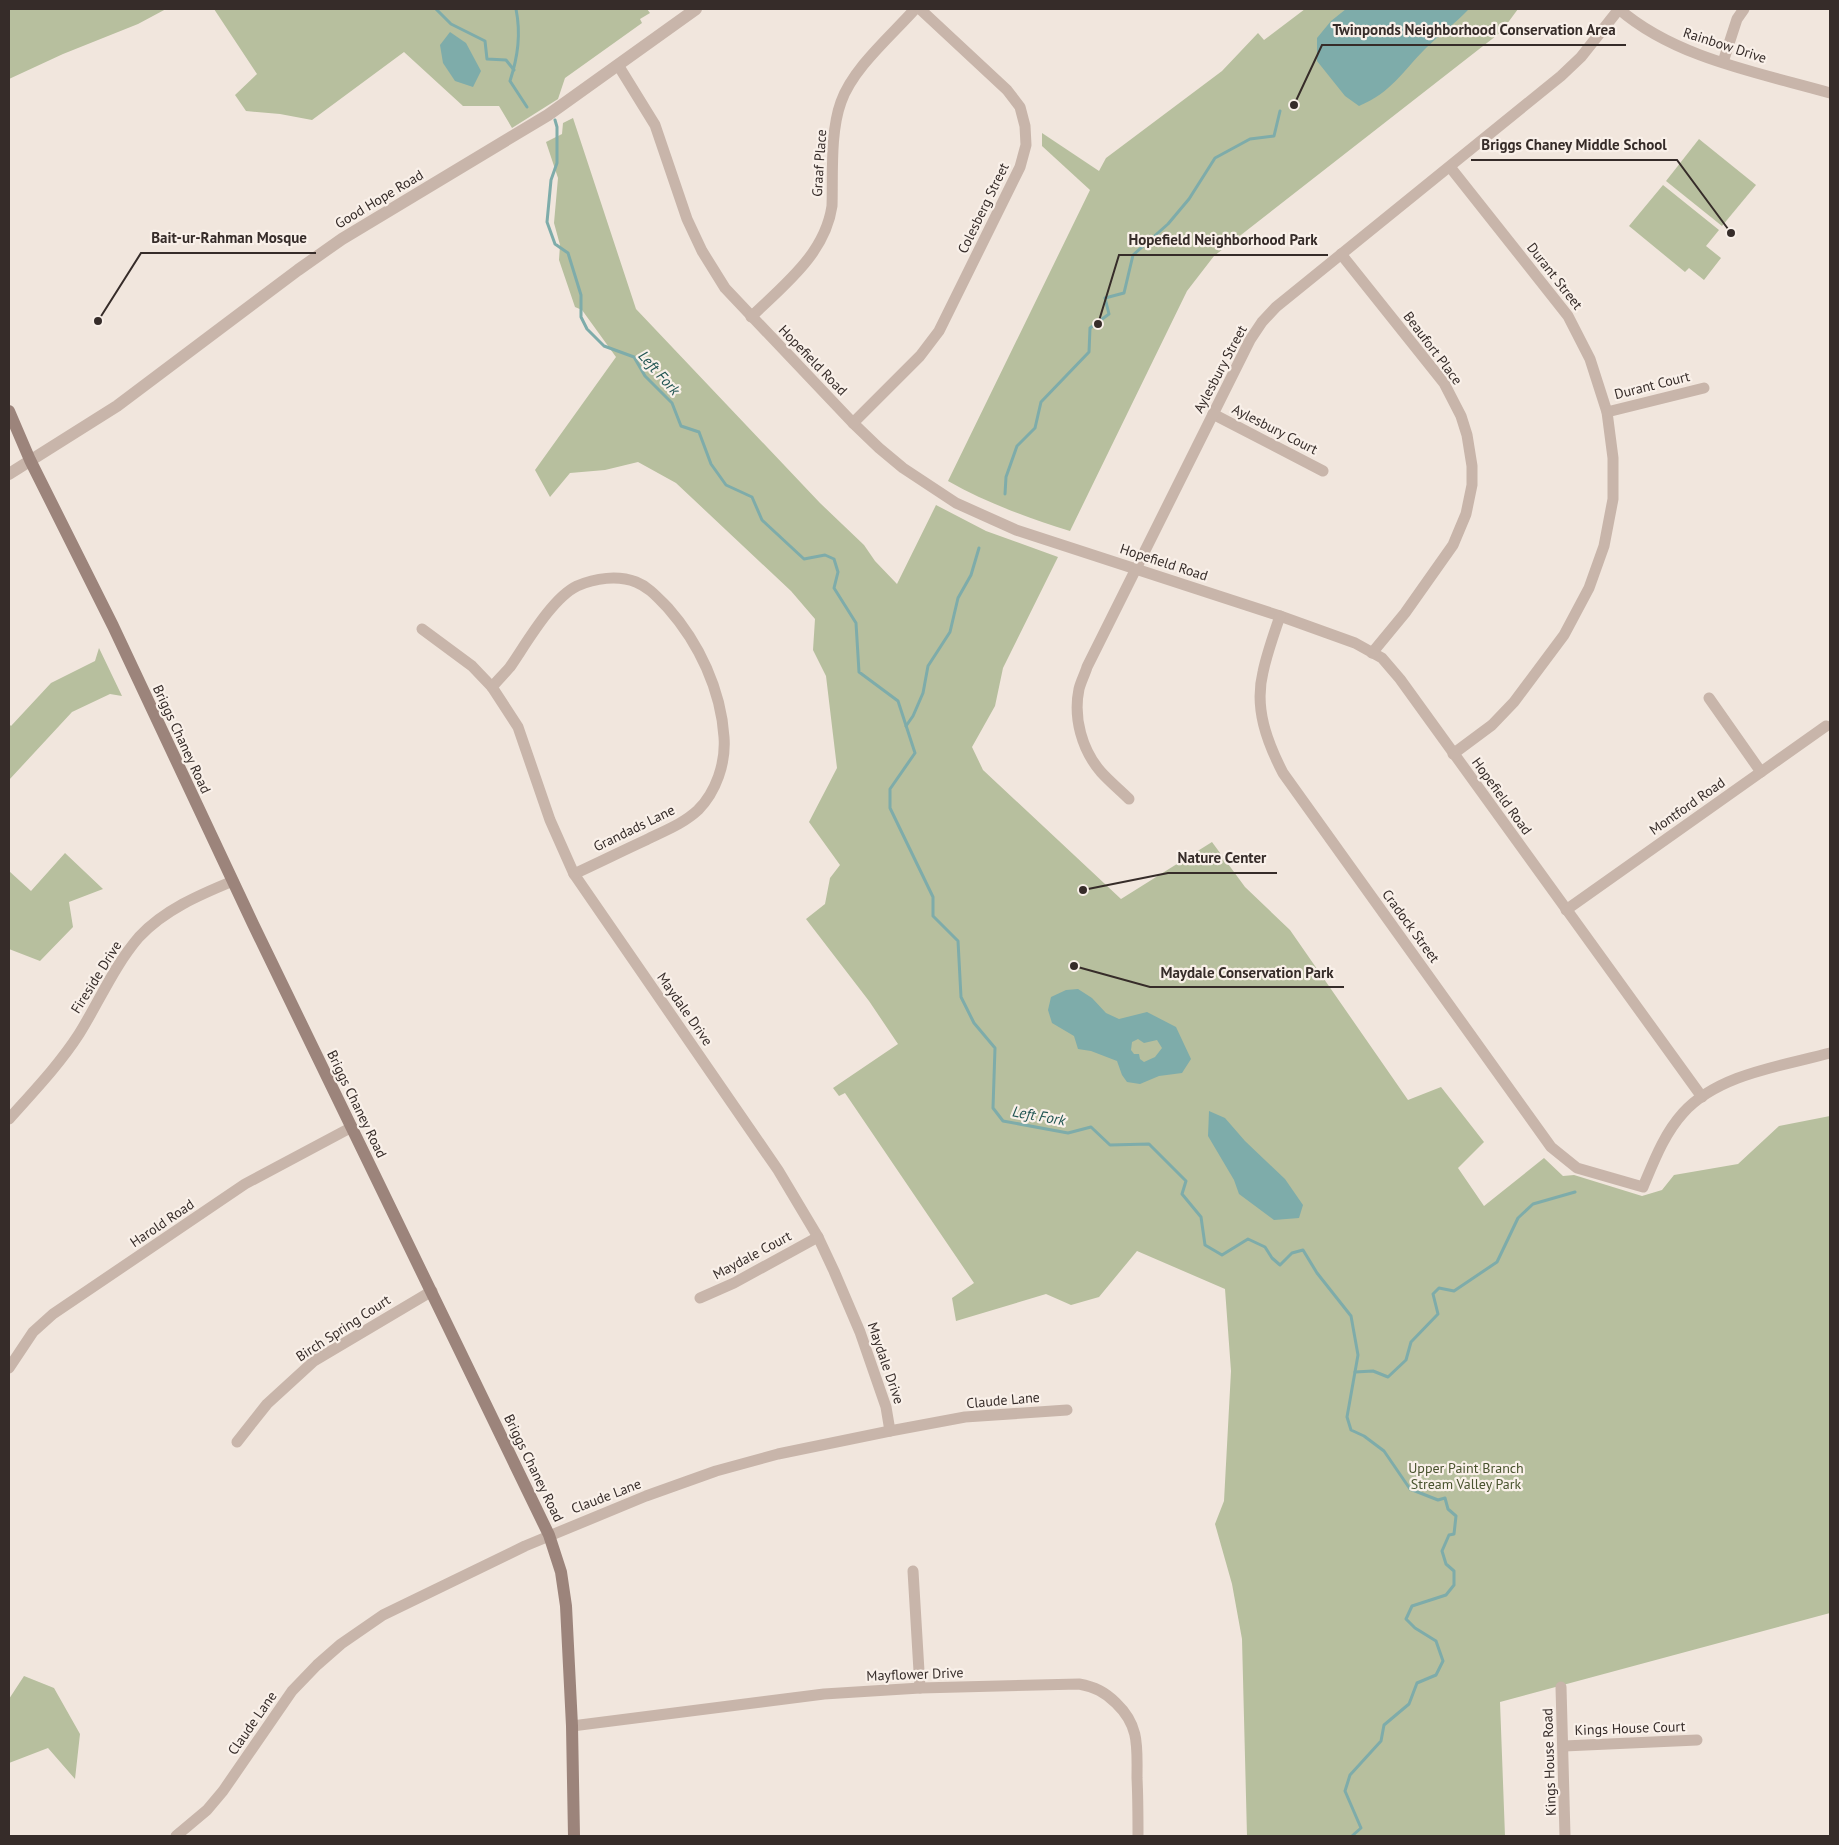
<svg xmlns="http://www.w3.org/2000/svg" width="1839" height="1845" font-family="'PT Sans',sans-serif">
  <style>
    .green { fill: #b7bf9e }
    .water { fill: #7eacaa; fill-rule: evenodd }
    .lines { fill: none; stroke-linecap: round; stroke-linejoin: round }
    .stream { stroke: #7eacaa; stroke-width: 3 }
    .minor { stroke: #c8b5aa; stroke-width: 11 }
    .tertiary { stroke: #c8b5aa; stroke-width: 12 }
    .secondary { stroke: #9c847b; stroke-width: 12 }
    .labels { text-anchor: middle; stroke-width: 4.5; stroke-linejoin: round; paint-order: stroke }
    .street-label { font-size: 14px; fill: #362c29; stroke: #f9f0e9 }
    .park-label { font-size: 14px; fill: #49532e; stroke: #f9f0e9 }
    .water-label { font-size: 15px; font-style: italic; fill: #215553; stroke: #f9f0e9 }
    .leader { fill: none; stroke: #362c29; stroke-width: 2 }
    .callout-dot { fill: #362c29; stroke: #f9f0e9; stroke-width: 2 }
    .callout-label { font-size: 15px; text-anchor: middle; font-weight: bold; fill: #362c29; stroke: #f9f0e9; stroke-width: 4.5; stroke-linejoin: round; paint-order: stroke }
  </style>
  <rect width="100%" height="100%" fill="#f1e6dd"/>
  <!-- green -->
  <g class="green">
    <polygon points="9,9 166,9 138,24 63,54 9,79"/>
    <polygon points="214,9 647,9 650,13 640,19 642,23 565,78 558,99 512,128 499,106 463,106 404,52 312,120 280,114 246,111 235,95 257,74"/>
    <path d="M1305,9H1518L1501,32L1214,256L1187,291L1070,531C1028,518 987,503 948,481L1090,190L1042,146V133L1099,171L1106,158L1222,71L1258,33L1264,40Z"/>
    <polygon points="573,118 636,309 820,503 864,545 875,561 897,584 936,505 986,531 1058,557 1003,668 995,706 972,747 983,770 1121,899 1212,842 1245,887 1290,930 1408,1100 1441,1087 1484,1142 1458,1168 1484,1206 1544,1158 1563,1176 1574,1175 1642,1196 1662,1190 1674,1175 1738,1164 1779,1126 1830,1116 1830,1613 1500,1702 1505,1836 1247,1836 1242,1639 1232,1584 1215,1524 1224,1501 1231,1371 1225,1289 1137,1251 1099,1297 1071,1305 1046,1294 956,1321 952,1298 974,1283 845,1093 839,1096 833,1088 898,1044 869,1001 806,919 825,904 830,878 840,865 809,822 837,768 826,676 813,650 815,619 791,591 676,483 638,462 605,470 570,473 550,497 535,470 616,357 582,310 575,307 559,260 560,245 554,223 558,178 546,142 562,134 563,123"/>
    <polygon points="1699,139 1756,185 1722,226 1666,181"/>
    <polygon points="1663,185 1719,230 1706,246 1721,258 1704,280 1689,268 1685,272 1629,226"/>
    <polygon points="99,648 122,696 110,694 72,712 9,780 9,724 11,726 51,683 95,661"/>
    <polygon points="65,853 103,889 69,902 73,927 40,961 9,949 9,871 31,891"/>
    <polygon points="24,1676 54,1688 80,1734 75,1779 48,1748 9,1763 9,1699"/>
  </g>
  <!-- water -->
  <g class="water">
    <path d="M1346,9H1469C1456,23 1440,34 1426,48C1402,72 1392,92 1359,106L1345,96L1317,61V38L1331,21Z"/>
    <polygon points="450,32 466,43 481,71 473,87 455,81 443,63 440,45"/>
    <path d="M1078,989L1092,998L1106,1013L1119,1019L1147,1012L1176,1027L1191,1059L1182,1073L1159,1076L1140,1084L1127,1082L1122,1075L1117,1061L1091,1051L1078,1049L1074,1036L1052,1023L1048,1010L1051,997L1066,990ZM1138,1039L1144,1043L1157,1040L1162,1048L1155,1057L1144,1062L1140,1059L1139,1054H1134L1131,1050L1132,1042Z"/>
    <polygon points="1209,1111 1225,1118 1245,1141 1285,1179 1303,1205 1299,1218 1274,1220 1239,1194 1234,1180 1208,1136"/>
  </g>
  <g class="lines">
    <!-- stream -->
    <g class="stream">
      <polyline points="436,9 451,24 485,41 487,59 506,60 514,70"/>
      <path d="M516,9C521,34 518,56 510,81L527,107"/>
      <polyline points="555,120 557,127 557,163 551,180 547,222 555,244 568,253 581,295 581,317 587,329 604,346 634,357 645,376 672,403 681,426 699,432 711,464 726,485 752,497 762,520 804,559 825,555 834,559 838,572 834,588 856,623 859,672 898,701 915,753 890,789 890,808 933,897 933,916 958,941 961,997 974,1023 995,1048 993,1108 1003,1121 1068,1133 1091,1127 1110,1145 1149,1144 1186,1181 1182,1194 1201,1217 1205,1245 1222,1255 1248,1239 1265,1247 1272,1258 1280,1265 1292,1253 1303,1250 1317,1273 1351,1316 1358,1355 1347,1417 1351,1430 1364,1436 1384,1451 1410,1489 1438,1500 1445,1498 1448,1509 1456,1516 1454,1534 1449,1535 1442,1551 1446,1564 1454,1571 1454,1585 1446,1595 1412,1606 1406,1619 1415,1628 1436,1641 1443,1661 1436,1675 1417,1683 1409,1704 1384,1725 1381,1741 1350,1775 1345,1791 1361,1828 1352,1836"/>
      <polyline points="1005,494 1006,477 1017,446 1035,428 1041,402 1089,352 1090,328 1109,314 1105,298 1124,293 1133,255 1168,224 1189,199 1215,158 1250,139 1274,136 1280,111"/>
      <polyline points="906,726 913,716 923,693 928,666 950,632 958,598 971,575 979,548"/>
      <polyline points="1355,1372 1373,1371 1388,1377 1406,1360 1411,1342 1438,1314 1433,1294 1439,1288 1454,1291 1497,1262 1518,1218 1533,1204 1575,1192"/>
    </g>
    <!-- minor -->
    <g class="minor">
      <polyline points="1723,62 1737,19 1744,9"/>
      <polyline points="618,65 655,125 687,219 702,251 725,288 853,423 879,448 903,468 956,503 1016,530 1280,616 1355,643 1382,658 1400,679 1702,1097"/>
      <polyline points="1450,167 1568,316 1590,359 1607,412 1613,458 1613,499 1604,546 1589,588 1564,635 1514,702 1492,725 1453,754"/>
      <polyline points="1341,254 1444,383 1461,416 1467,435 1472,466 1472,485 1466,514 1453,545 1405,613 1372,653"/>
      <path d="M751,317C784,285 825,254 832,206C833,175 830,132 841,102C853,68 891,36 915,9"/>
      <polyline points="1607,412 1704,388"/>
      <polyline points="1213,414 1323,471"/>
      <polyline points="853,423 920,356 939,331 1020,167 1026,145 1025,126 1020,107 1007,90 920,9"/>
      <path d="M1280,616C1274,634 1267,653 1263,672C1254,708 1267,742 1283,773L1551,1147L1577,1168L1643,1187C1654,1161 1664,1134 1683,1113C1718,1074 1782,1066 1830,1053"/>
      <polyline points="422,629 472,666 492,687 518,727 550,820 574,874 778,1170 818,1237 834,1271 860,1332 886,1407 890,1431"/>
      <path d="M492,687C498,680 504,674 510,667C526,644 552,598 577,586C595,578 618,575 636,582C649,587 658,598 668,608C699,643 721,690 724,737C726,763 716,792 698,810C683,824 664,831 646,840C622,851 598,863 574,874"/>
      <polyline points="1709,698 1761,772"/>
      <path d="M1129,799C1120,790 1110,782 1101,772C1082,750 1073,718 1079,689C1081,681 1085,674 1087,667L1250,340L1262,322L1276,307L1561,76L1581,57L1619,9C1675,58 1760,73 1830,93"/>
      <polyline points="1566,910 1826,726"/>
      <path d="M9,1119C33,1092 59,1065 79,1034C99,1002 114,966 139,937C164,910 199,895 233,881"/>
      <polyline points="700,1298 734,1283 818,1237"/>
      <polyline points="9,1368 33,1332 53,1314 245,1184 352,1127"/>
      <polyline points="237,1442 267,1404 314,1361 432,1291"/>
      <polyline points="913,1571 920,1688"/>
      <polyline points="1561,1687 1565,1836"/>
      <path d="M572,1726L824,1694L920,1688L1079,1684C1095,1687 1105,1692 1116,1703C1140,1726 1137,1747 1137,1778C1138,1797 1138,1817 1138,1836"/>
      <polyline points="1564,1746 1697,1740"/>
      <polyline points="176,1836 207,1810 223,1791 292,1691 317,1665 341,1644 383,1615 525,1546 646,1496 716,1471 778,1454 890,1431 965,1417 1067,1410"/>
    </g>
    <!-- tertiary -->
    <polyline class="tertiary" points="9,474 117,406 298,270 342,239 548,115 696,9"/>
    <!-- secondary -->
    <polyline class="secondary" points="9,411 30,460 113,626 253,924 549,1535 561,1572 566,1606 572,1726 574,1836"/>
  </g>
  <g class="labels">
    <!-- street labels -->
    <g class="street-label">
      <text transform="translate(1725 45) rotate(18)" y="5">Rainbow Drive</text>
      <text transform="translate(819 163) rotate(-86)" y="5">Graaf Place</text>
      <text transform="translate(379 199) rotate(-31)" y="5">Good Hope Road</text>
      <text transform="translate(983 208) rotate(-64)" y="5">Colesberg Street</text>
      <text transform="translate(1555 276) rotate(52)" y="5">Durant Street</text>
      <text transform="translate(1433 348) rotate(53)" y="5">Beaufort Place</text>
      <text transform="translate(813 360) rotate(46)" y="5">Hopefield Road</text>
      <text transform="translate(1220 369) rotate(-62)" y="5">Aylesbury Street</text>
      <text transform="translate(1652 385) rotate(-14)" y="5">Durant Court</text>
      <text transform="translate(1275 429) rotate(27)" y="5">Aylesbury Court</text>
      <text transform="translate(1164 562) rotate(18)" y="5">Hopefield Road</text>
      <text transform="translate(182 739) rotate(65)" y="5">Briggs Chaney Road</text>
      <text transform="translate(1502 796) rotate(54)" y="5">Hopefield Road</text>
      <text transform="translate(1687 806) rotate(-35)" y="5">Montford Road</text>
      <text transform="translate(634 828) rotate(-26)" y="5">Grandads Lane</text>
      <text transform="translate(1411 926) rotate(54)" y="5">Cradock Street</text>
      <text transform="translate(96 977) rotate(-58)" y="5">Fireside Drive</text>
      <text transform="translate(685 1009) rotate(55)" y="5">Maydale Drive</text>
      <text transform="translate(357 1104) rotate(64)" y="5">Briggs Chaney Road</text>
      <text transform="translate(162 1223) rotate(-34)" y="5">Harold Road</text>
      <text transform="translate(752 1255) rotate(-28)" y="5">Maydale Court</text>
      <text transform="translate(343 1328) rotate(-33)" y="5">Birch Spring Court</text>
      <text transform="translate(886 1363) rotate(71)" y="5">Maydale Drive</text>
      <text transform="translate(1003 1400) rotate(-5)" y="5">Claude Lane</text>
      <text transform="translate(534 1468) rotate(64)" y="5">Briggs Chaney Road</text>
      <text transform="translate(606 1496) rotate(-21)" y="5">Claude Lane</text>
      <text transform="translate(915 1674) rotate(-2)" y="5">Mayflower Drive</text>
      <text transform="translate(252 1723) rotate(-55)" y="5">Claude Lane</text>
      <text transform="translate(1630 1728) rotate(-2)" y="5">Kings House Court</text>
      <text transform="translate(1549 1762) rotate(-92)" y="5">Kings House Road</text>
    </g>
    <!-- park labels -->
    <g class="park-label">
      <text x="1466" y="1473">Upper Paint Branch<tspan x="1466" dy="16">Stream Valley Park</tspan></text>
    </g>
    <!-- water labels -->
    <g class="water-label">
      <text transform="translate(659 373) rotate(48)" y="5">Left Fork</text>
      <text transform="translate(1039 1116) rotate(10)" y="5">Left Fork</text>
    </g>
  </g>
  <!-- callouts -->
  <path class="leader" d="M1294 105L1322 45H1626M1731 233L1677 160H1471M98 321L141 253H316M1098 324L1119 255H1328M1083 890L1168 873H1277M1074 966L1150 987H1344"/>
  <g class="callout-dot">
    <circle cx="1294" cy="105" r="5"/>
    <circle cx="1731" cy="233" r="5"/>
    <circle cx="98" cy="321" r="5"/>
    <circle cx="1098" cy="324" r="5"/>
    <circle cx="1083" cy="890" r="5"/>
    <circle cx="1074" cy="966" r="5"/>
  </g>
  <g class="callout-label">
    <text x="1474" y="35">Twinponds Neighborhood Conservation Area</text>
    <text x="1574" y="150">Briggs Chaney Middle School</text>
    <text x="229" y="243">Bait-ur-Rahman Mosque</text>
    <text x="1223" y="245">Hopefield Neighborhood Park</text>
    <text x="1222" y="863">Nature Center</text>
    <text x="1247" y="978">Maydale Conservation Park</text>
  </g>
  <!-- border -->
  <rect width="1839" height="1845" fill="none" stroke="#362c29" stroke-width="20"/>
</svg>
